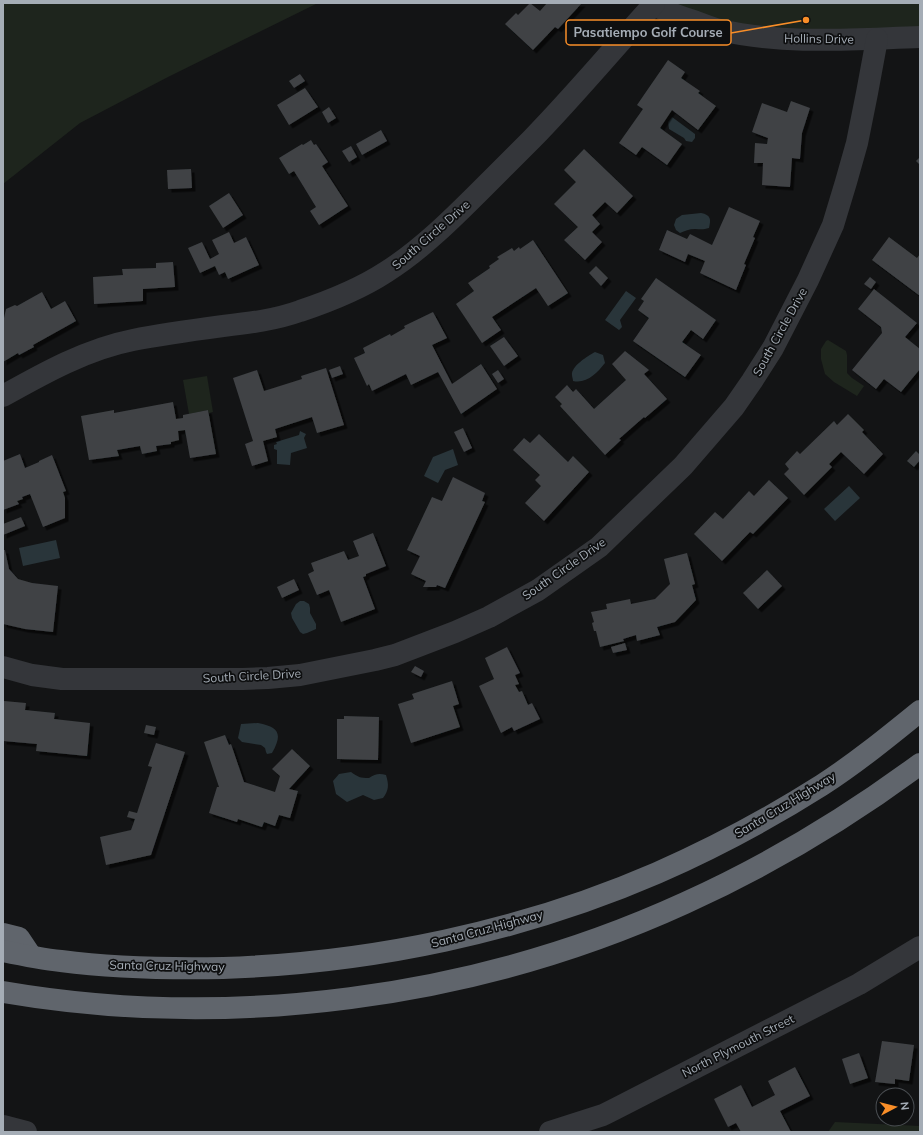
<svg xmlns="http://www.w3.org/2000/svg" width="923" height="1135" font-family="Mulish,sans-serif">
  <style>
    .green { fill: #1e251d }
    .water { fill: #29353a }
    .building { fill: #3f4245; filter: url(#shadow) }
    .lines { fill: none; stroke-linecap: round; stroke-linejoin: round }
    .minor { stroke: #34363a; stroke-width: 22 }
    .tertiary { stroke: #34363a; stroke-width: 22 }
    .motorway { stroke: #60656c; stroke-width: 22 }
    .labels { text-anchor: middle; stroke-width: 3.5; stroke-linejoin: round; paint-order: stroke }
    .street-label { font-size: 12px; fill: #a5adb6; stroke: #0e0f10 }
    .leader { fill: none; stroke: #f98e28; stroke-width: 1.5 }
    .callout-dot { fill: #f98e28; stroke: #0e0f10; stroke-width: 1.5 }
    .callout { fill: #0e0f10; stroke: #f98e28; stroke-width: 1.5 }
    .callout-label { font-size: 13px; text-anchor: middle; font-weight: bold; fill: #a5adb6 }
  </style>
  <defs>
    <filter id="shadow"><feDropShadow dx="3.5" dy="3.5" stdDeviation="0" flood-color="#0009"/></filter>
  </defs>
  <rect width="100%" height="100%" fill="#131415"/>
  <!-- green -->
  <g class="green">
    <polygon points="3,3 318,3 168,77 80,123 3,184"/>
    <polygon points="656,3 920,3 920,39 788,42"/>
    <polygon points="828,340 846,351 847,355 847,373 852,378 864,386 857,396 834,382 825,374 821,359 821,349 826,341"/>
    <polygon points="207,376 213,412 209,413 208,410 189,414 183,380"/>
    <polygon points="835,1122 920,1126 920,1132 828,1132"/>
  </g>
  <!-- water -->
  <g class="water">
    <polygon points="672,117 695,134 695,138 692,142 686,141 684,138 669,129 668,122"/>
    <path d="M701,213C711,215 711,219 709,228C703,230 700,229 695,229C689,229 685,231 680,233L676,230L674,225L676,219L682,215Z"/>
    <polygon points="626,291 636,298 620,320 622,327 619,330 605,320"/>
    <path d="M595,352L603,355L605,363C597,373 587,384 573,381C573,379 572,377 572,375C571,366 588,356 595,352Z"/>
    <polygon points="300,431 306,434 304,438 307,448 291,453 290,465 277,464 277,450 274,449 274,445 277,444 276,442 299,435"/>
    <polygon points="453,449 458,465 445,470 438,483 424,476 433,457"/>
    <polygon points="849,486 860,498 835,521 824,509"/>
    <polygon points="56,540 60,558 23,566 19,548"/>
    <polygon points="300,601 304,601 309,604 310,608 310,613 316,624 316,629 307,633 303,634 300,632 292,618 291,613 296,604"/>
    <path d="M258,723C279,727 283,734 272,753L267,754L266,752L265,748L261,745L242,742L238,738L241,724Z"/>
    <path d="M351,772C358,777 360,778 369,778C375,774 379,773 386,775C389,785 389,790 383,798L374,800L363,795L347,802L336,794L333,781L339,774Z"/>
  </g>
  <!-- building -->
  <g class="building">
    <polygon points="530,3 540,11 547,3 582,3 558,29 555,27 533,50 505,24 516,13 518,15"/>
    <polygon points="668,60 685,72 681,78 700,91 698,93 716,106 698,130 672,110 660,128 682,144 667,165 642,147 636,155 619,143 643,109 637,105"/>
    <polygon points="300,74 305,81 294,88 289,81"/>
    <polygon points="305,88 318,107 289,125 277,105"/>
    <polygon points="791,101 810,108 802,133 800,159 792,158 790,187 762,185 763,163 754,163 755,143 767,144 768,138 752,132 762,103 787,112"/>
    <polygon points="329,107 336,118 328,123 322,112"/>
    <polygon points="381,130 387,141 362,155 356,144"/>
    <polygon points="311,140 314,145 316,144 328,162 322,166 348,206 319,225 310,211 316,207 294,171 289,174 279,158 302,144 303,145"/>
    <polygon points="351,146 357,157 349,162 342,151"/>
    <polygon points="584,149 633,196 617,213 605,202 592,215 600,224 592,232 602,242 585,260 564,240 578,227 554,204 576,182 564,170"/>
    <polygon points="920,157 920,165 916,161"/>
    <polygon points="191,169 192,188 168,189 167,170"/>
    <polygon points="229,193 243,215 223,228 209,206"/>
    <polygon points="729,207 760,221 753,237 755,238 744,264 746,265 736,290 700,273 705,261 688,254 685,262 659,250 667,230 687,239 690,234 712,245"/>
    <polygon points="229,232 234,243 246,237 259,265 228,279 225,272 219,275 215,266 200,273 188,248 202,242 210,259 219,254 212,240"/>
    <polygon points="889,237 917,258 920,254 920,296 872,260"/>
    <polygon points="533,240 568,293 548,306 536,288 492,317 501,330 482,343 456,304 474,291 468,283 490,268 489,266 499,259 497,257 512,248 514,251 519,247 520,249"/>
    <polygon points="173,262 175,287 143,289 143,301 94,304 93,277 123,275 122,269 156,268 156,263"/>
    <polygon points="596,266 608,278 601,286 589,273"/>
    <polygon points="870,277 876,282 871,289 864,284"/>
    <polygon points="656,278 716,320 703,339 691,330 682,342 701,355 685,377 633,341 649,318 638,310 644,301 641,299"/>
    <polygon points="874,289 917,323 905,337 920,349 920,369 901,392 884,379 876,389 852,370 882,333 881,327 858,309"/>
    <polygon points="42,292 51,309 65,301 76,321 33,345 34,347 19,355 18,353 3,362 3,319 4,318 6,309 15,305 17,306"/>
    <polygon points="433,312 447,338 432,345 452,384 481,364 497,389 461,414 438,372 411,385 406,374 372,391 369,384 367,386 354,358 365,353 363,348 390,334 391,336 405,328 404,326"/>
    <polygon points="504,337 518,356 504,366 490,346"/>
    <polygon points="625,351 649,370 644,374 667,399 645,418 644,417 619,439 621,440 605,455 560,406 562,404 555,397 567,385 573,392 576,389 594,409 626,380 612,364"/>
    <polygon points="340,366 343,374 332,378 329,370"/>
    <polygon points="326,368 344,425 317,433 312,417 275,429 277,437 263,441 268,461 252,466 245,444 253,441 233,378 257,370 264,391 302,379 301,376"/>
    <polygon points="498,370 504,379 498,383 492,374"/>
    <polygon points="173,402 176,419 183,418 183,415 208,410 216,454 190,458 185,430 178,431 179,440 171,442 171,444 156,446 157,451 142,454 140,446 117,450 119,456 89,460 81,416 114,410 114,413"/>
    <polygon points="848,414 864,430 862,432 883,454 864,474 841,452 829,464 832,467 804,495 784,474 789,469 785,464 797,451 800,454 834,421 837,425"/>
    <polygon points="463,428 472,448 464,452 454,432"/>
    <polygon points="539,434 568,462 573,456 589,472 544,521 525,503 541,486 535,480 540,475 513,450 524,438 530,443"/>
    <polygon points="916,451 920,455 920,460 914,467 907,461"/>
    <polygon points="20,454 25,468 39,462 39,461 52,455 66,491 63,492 65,498 65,518 43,527 30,494 22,497 23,499 17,501 19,504 3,510 3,461"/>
    <polygon points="453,477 485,493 482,501 485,502 445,588 437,585 436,587 423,587 426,581 411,574 420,556 407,550 432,497 442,501"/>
    <polygon points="769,480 788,498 753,534 750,532 722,561 694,534 715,512 723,519 749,491 754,496"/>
    <polygon points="21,517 25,526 3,535 3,524"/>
    <polygon points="373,533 386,566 366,574 366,576 363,577 375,609 341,622 329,590 317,595 308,574 314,571 311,563 344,551 348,560 359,556 353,541"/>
    <polygon points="3,550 5,550 9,569 18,579 32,583 58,586 53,632 25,629 3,624"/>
    <polygon points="687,553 695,584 692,585 696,600 675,622 657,627 660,635 637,641 636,635 623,639 624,641 600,647 596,631 594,631 592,623 594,622 591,612 607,609 606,604 630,599 631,604 655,599 670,584 664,559"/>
    <polygon points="767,570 782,586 758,609 743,593"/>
    <polygon points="294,579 299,590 282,598 277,587"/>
    <polygon points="625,643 627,650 613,653 611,647"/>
    <polygon points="507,647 520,673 515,675 519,684 515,685 519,692 522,691 528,705 532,703 540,719 514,731 512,727 501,733 479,686 494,679 485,658"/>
    <polygon points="415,666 424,671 421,677 411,672"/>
    <polygon points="452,681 459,704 453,706 460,727 411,743 398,704 414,699 412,694"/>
    <polygon points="4,701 26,703 25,710 55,713 54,719 90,723 87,756 36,751 37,744 3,741 3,702"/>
    <polygon points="344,716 379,717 378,760 337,759 337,719 344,719"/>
    <polygon points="146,725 156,727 154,735 144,733"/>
    <polygon points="225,735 229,745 231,744 244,782 275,792 280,776 272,769 292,749 310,766 289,789 298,791 290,818 279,815 275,826 264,822 262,827 238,819 237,822 209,813 217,787 219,787 204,742"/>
    <polygon points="156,743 185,752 151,855 106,865 100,837 131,830 135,819 127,817 129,811 137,813 152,767 148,766"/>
    <polygon points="882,1041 914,1045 909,1081 895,1079 895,1084 875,1082"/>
    <polygon points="859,1053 868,1078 850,1084 842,1059"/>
    <polygon points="795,1067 810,1096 780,1111 791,1132 741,1132 736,1123 728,1127 714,1099 741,1085 752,1107 775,1095 768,1081"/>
  </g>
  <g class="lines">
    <!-- minor -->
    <g class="minor">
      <path d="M652,3C664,11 680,17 694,21C702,24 711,28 720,30C785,45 853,39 920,37"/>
      <path d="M3,396C44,373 87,349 133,340C163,334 193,330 223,326C249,323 275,320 300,311C330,301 360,289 386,272C424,248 458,213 490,181C504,167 518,153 532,139C574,96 613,49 654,4"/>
      <polyline points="3,667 32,675 62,679 243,679 268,678 300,675 375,660 395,655 455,632 489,617 538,590 599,547 683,466 734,407 752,381 773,348 808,280 833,225 846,182 857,143 867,93 877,39"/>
      <polyline points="3,1126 26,1132"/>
    </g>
    <!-- tertiary -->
    <polyline class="tertiary" points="550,1132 603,1115 615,1109 859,984 920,947"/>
    <!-- motorway -->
    <g class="motorway">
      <polyline points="3,934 19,938 31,956"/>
      <path d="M3,951C22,955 42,959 61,961C115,968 169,969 223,968C371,963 521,932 657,873C714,848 770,818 822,785C856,763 888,737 920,711"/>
      <path d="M3,992C230,1031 475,999 685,903C769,865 847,818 920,764"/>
    </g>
  </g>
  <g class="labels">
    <!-- street labels -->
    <g class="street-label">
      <text transform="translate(819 39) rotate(1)" y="4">Hollins Drive</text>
      <text transform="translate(431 235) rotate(-41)" y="4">South Circle Drive</text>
      <text transform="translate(780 332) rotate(-61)" y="4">South Circle Drive</text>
      <text transform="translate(564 569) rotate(-35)" y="4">South Circle Drive</text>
      <text transform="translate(252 676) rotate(-3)" y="4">South Circle Drive</text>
      <text transform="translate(785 805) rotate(-31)" y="4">Santa Cruz Highway</text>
      <text transform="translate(487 929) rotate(-15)" y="4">Santa Cruz Highway</text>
      <text transform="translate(167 966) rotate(1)" y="4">Santa Cruz Highway</text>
      <text transform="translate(738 1046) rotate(-27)" y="4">North Plymouth Street</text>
    </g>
  </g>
  <!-- callouts -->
  <path class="leader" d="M806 20L731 33"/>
  <circle class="callout-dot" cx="806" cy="20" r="4"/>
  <rect class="callout" x="566" y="20" width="165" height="25" rx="4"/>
  <g class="callout-label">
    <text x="648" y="37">Pasatiempo Golf Course</text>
  </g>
  <!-- border -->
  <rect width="923" height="1135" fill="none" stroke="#a5adb6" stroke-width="8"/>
  <!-- north arrow -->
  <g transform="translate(895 1107) rotate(83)"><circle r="19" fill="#0e0f10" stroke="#4a4e52"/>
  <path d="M0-3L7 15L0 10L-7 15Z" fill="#f98e28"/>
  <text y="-6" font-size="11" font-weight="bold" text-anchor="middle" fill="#a5adb6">N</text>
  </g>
</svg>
